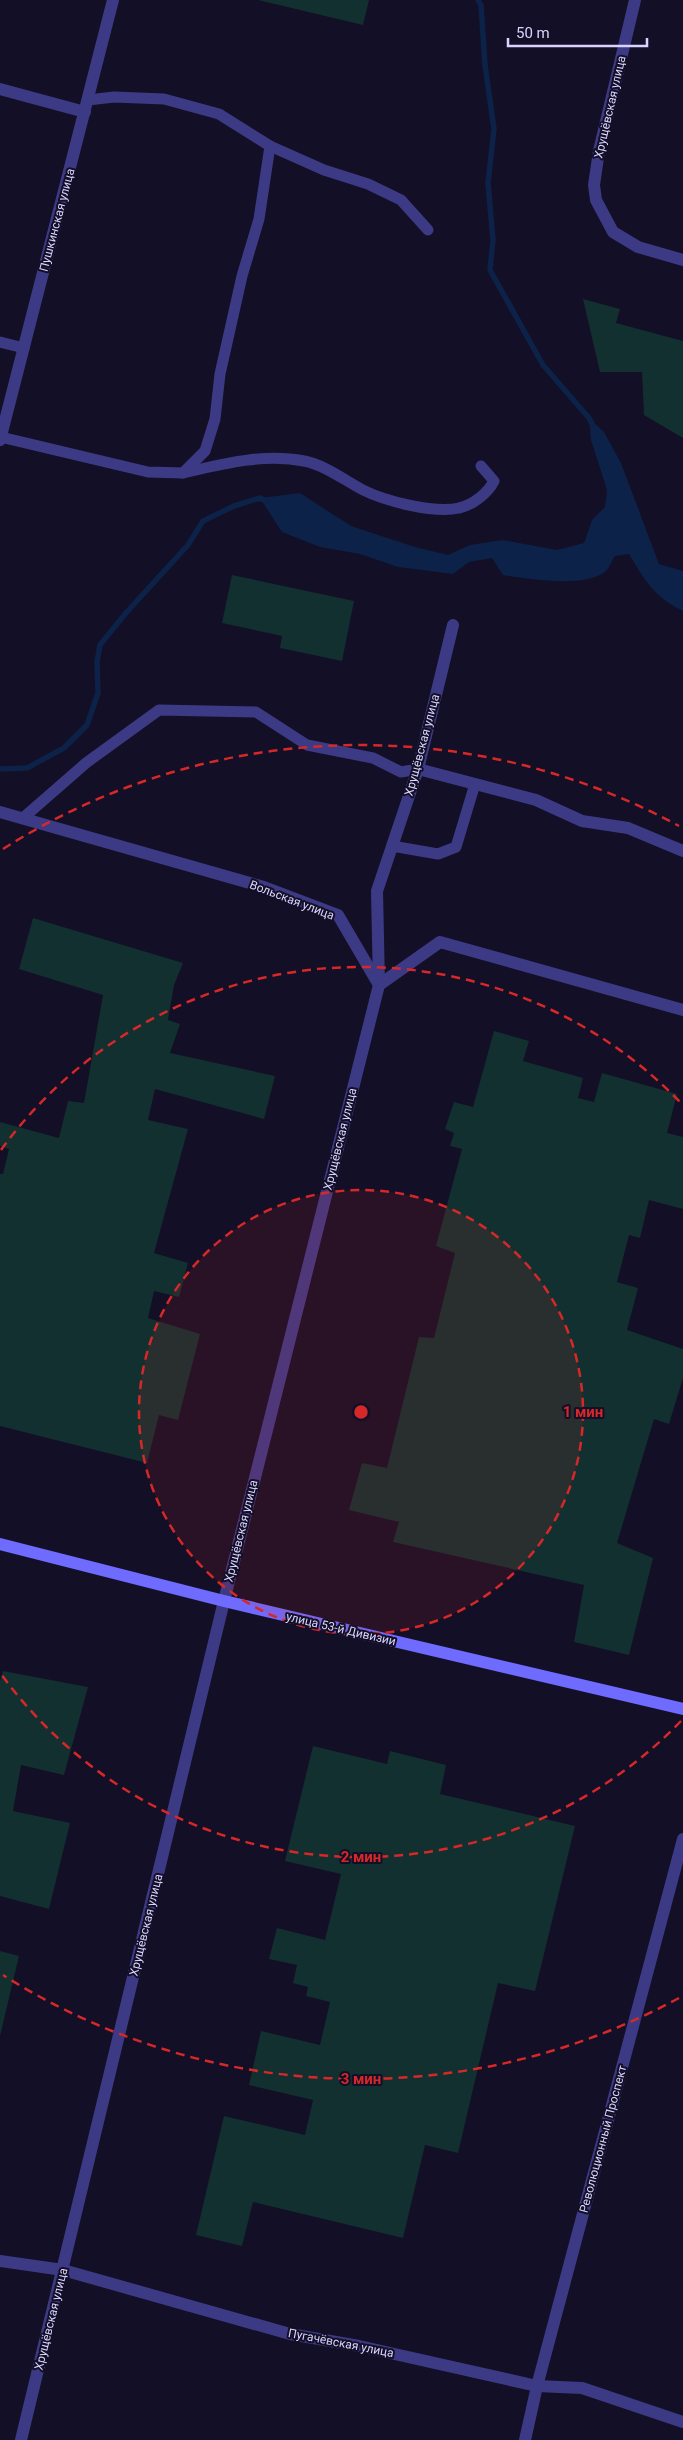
<svg xmlns="http://www.w3.org/2000/svg" width="683" height="2440" font-family="Roboto,sans-serif">
  <style>
    .green { fill: #12302f }
    .water { fill: #0c2248 }
    .lines { fill: none; stroke-linecap: round; stroke-linejoin: round }
    .stream { stroke: #0c2248; stroke-width: 5.5 }
    .lane { stroke: #3d3a85; stroke-width: 11 }
    .street { stroke: #3d3a85; stroke-width: 12 }
    .secondary { stroke: #6f6bff; stroke-width: 12 }
    .ring { fill: none; stroke: #d62828; stroke-width: 2.5; stroke-dasharray: 9 6 }
    .labels { text-anchor: middle; stroke-width: 4; stroke-linejoin: round; paint-order: stroke }
    .street-label { font-size: 12px; fill: #d9d4ff; stroke: #130f26 }
    .centre { fill: #d62828; stroke: #130f26; stroke-width: 2.5 }
    .ring-label { font-size: 15px; text-anchor: middle; font-weight: bold; fill: #d62828; stroke: #130f26; stroke-width: 4; stroke-linejoin: round; paint-order: stroke }
  </style>
  <rect width="100%" height="100%" fill="#130f26"/>
  <!-- green -->
  <g class="green">
    <polygon points="258,0 369,0 363,25"/>
    <polygon points="583,299 620,309 616,323 683,341 683,438 644,415 642,372 600,372"/>
    <polygon points="232,575 354,601 342,661 280,648 282,636 222,623"/>
    <polygon points="33,918 183,963 174,985 168,1020 180,1024 170,1053 275,1076 264,1119 155,1089 148,1120 188,1129 154,1253 188,1263 179,1297 154,1291 148,1318 200,1334 178,1420 159,1415 147,1463 0,1426 0,1174 3,1174 9,1149 0,1146 0,1122 59,1138 68,1101 84,1103 103,995 19,969"/>
    <polygon points="494,1031 529,1041 523,1061 583,1078 578,1098 594,1102 602,1073 677,1094 667,1133 683,1137 683,1209 649,1200 640,1238 629,1235 617,1282 638,1288 627,1330 683,1349 683,1378 669,1424 654,1419 617,1543 653,1558 629,1655 574,1642 584,1585 393,1542 399,1522 349,1510 362,1463 387,1468 419,1337 434,1338 455,1253 436,1246 462,1149 450,1146 454,1133 445,1129 454,1102 473,1107"/>
    <polygon points="3,1671 88,1687 64,1775 21,1765 13,1811 70,1823 49,1909 0,1896 0,1681"/>
    <polygon points="313,1746 387,1764 390,1751 446,1765 440,1794 575,1826 535,1991 498,1983 458,2153 425,2145 403,2238 253,2202 242,2246 196,2235 224,2116 305,2135 313,2100 249,2085 261,2031 320,2045 330,2002 306,1996 308,1987 293,1983 297,1965 269,1959 277,1928 325,1940 341,1874 285,1861"/>
    <polygon points="0,1951 19,1956 0,2036"/>
  </g>
  <!-- water -->
  <path class="water" d="M589,418L604,432L621,463L659,564L683,571V611C654,597 645,581 629,554L615,556C612,560 610,566 607,570C588,589 527,579 503,575L492,558L469,562L453,574L398,567L360,554L320,547L282,532L260,498L300,493L351,526L415,547L448,555L470,545L502,540L557,550L584,543L592,520L605,507L607,490L591,440Z"/>
  <g class="lines">
    <!-- stream -->
    <g class="stream">
      <polyline points="478,0 481,5 485,65 494,129 488,183 493,240 490,270 543,365 589,418 592,424"/>
      <polyline points="0,769 27,768 64,748 87,725 98,693 97,662 100,645 125,614 188,545 203,521 234,506 260,498 266,501"/>
    </g>
    <!-- lane -->
    <g class="lane">
      <polyline points="88,100 114,97 164,99 219,114 270,146 324,170 368,184 401,200 428,230"/>
      <polyline points="0,342 24,348"/>
      <polyline points="1,437 148,472 183,473 205,451 215,419 220,374 242,276 259,219 270,146"/>
      <path d="M183,473C222,464 264,453 304,461C325,465 344,480 363,490C385,501 435,514 459,508C473,505 488,493 494,481L481,466"/>
      <polyline points="23,818 86,763 159,710 256,712 307,745 373,758 401,772 418,769"/>
      <polyline points="392,846 438,854 456,847 475,784"/>
    </g>
    <!-- street -->
    <g class="street">
      <polyline points="635,0 599,151 594,185 596,200 613,232 638,247 683,260"/>
      <polyline points="0,89 85,112"/>
      <polyline points="0,440 113,0"/>
      <polyline points="418,769 536,800 582,821 628,828 683,851"/>
      <polyline points="0,812 264,887 338,915 379,985 440,942 683,1010"/>
      <polyline points="0,2261 63,2270 290,2334 359,2346 537,2386 582,2388 683,2422"/>
      <polyline points="21,2440 224,1601 379,985 377,891 418,769 453,625"/>
      <polyline points="525,2440 537,2386 683,1839"/>
    </g>
    <!-- secondary -->
    <polyline class="secondary" points="0,1544 224,1601 683,1709"/>
  </g>
  <!-- distance rings -->
  <circle cx="361" cy="1412" r="222" fill="#d62828" fill-opacity=".12"/>
  <g class="ring">
    <circle cx="361" cy="1412" r="222"/>
    <path d="M681 1721A445 445 0 0 1 1 1674M1 1150A445 445 0 0 1 681 1103"/>
    <path d="M679 1998A667 667 0 0 1 3 1975M3 849A667 667 0 0 1 679 826"/>
  </g>
  <g class="labels">
    <!-- street labels -->
    <g class="street-label">
      <text transform="translate(610 107) rotate(-77)" y="4">Хрущёвская улица</text>
      <text transform="translate(57 220) rotate(-75)" y="4">Пушкинская улица</text>
      <text transform="translate(422 745) rotate(-75)" y="4">Хрущёвская улица</text>
      <text transform="translate(292 900) rotate(21)" y="4">Вольская улица</text>
      <text transform="translate(340 1139) rotate(-76)" y="4">Хрущёвская улица</text>
      <text transform="translate(241 1531) rotate(-76)" y="4">Хрущёвская улица</text>
      <text transform="translate(341 1629) rotate(13)" y="4">улица 53-й Дивизии</text>
      <text transform="translate(146 1925) rotate(-76)" y="4">Хрущёвская улица</text>
      <text transform="translate(603 2139) rotate(-75)" y="4">Революционный Проспект</text>
      <text transform="translate(51 2319) rotate(-76)" y="4">Хрущёвская улица</text>
      <text transform="translate(341 2343) rotate(11)" y="4">Пугачёвская улица</text>
    </g>
  </g>
  <circle cx="361" cy="1412" r="8" class="centre"/>
  <g class="ring-label">
    <text x="583" y="1417">1 мин</text>
    <text x="361" y="1862">2 мин</text>
    <text x="361" y="2084">3 мин</text>
  </g>
  <!-- scale -->
  <path d="M508 38v8h139v-8" fill="none" stroke="#d9d4ff" stroke-width="2.5"/>
  <text x="516" y="38" font-size="15" fill="#d9d4ff" stroke="#130f26" stroke-width="4" paint-order="stroke">50 m</text>
</svg>
